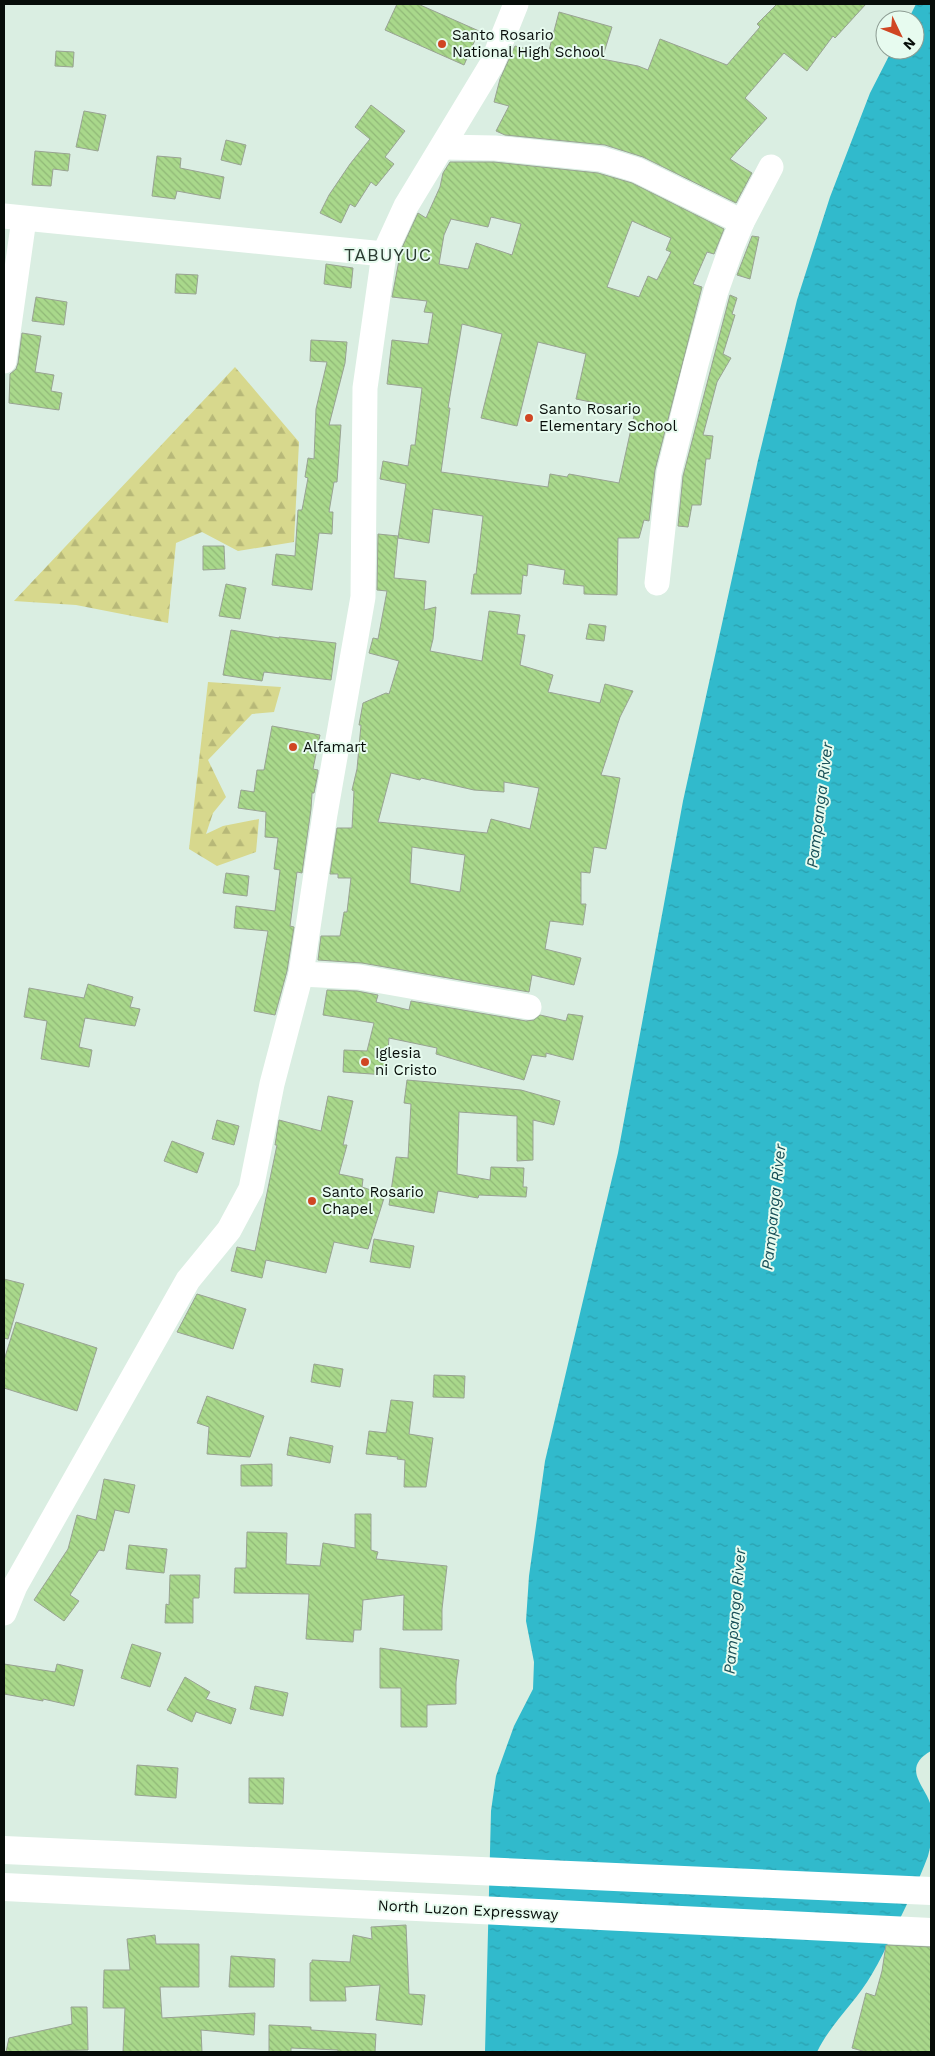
<svg xmlns="http://www.w3.org/2000/svg" width="935" height="2056" font-family="'Work Sans',sans-serif">
  <style>
    .forest { fill: url(#forest-firs) }
    .water { fill: url(#water-ripples) }
    .building { fill: url(#building-back-hatch); stroke: #99a393; fill-rule: evenodd }
    .lines { fill: none; stroke-linecap: round; stroke-linejoin: round }
    .minor { stroke: #fff; stroke-width: 25 }
    .highway { stroke: #fff; stroke-width: 28 }
    .poi-dot { fill: #d04623; stroke: #e7fbef; stroke-width: 2 }
    .labels { text-anchor: middle; stroke-width: 4; stroke-linejoin: round; paint-order: stroke }
    .poi-label { font-size: 15px; fill: #070d09; stroke: #e7fbef; text-anchor: start }
    .street-label { font-size: 15px; fill: #070d09; stroke: #e7fbef }
    .water-label { font-size: 16px; font-style: italic; fill: #184f57; stroke: #e7fbef }
    .quarter-label { font-size: 18px; letter-spacing: 1px; fill: #2b3b32; stroke: #e7fbef }
  </style>
  <defs>
    <pattern id="forest-firs" width="22" height="20" patternUnits="userSpaceOnUse" patternTransform="scale(1.25)"><rect width="22" height="20" fill="#d7d88d"/><path d="M5 1l3.5 6h-7zM16 11l3.5 6h-7z" fill="#b7b878"/></pattern>
    <pattern id="water-ripples" width="26" height="14" patternUnits="userSpaceOnUse" patternTransform="scale(1.25)"><rect width="26" height="14" fill="#31bacc"/><path d="M2 4q2-2 4 0t4 0M15 11q2-2 4 0t4 0" fill="none" stroke="#2a9fae"/></pattern>
    <pattern id="building-back-hatch" width="6" height="6" patternUnits="userSpaceOnUse" patternTransform="scale(1.25)"><rect width="6" height="6" fill="#a9d88b"/><path d="M-1 5l2 2M0 0l6 6M5-1l2 2" fill="none" stroke="#90b877"/></pattern>
  </defs>
  <rect width="100%" height="100%" fill="#daeee2"/>
  <!-- forest -->
  <g class="forest">
    <polygon points="235,367 299,442 294,542 238,551 202,532 176,543 168,623 76,605 14,601"/>
    <polygon points="208,682 281,687 274,712 252,714 208,760 226,797 213,813 206,834 223,826 259,819 256,852 217,866 189,849"/>
  </g>
  <!-- water -->
  <path class="water" d="M916,4H931V1751C899,1769 928,1788 931,1807C934,1821 932,1843 928,1856C918,1883 905,1908 893,1933C886,1947 880,1961 872,1974C856,2002 831,2023 817,2052H485L491,1811L496,1776L514,1726L533,1689L534,1662L526,1621L529,1576L545,1461L618,1153L683,801L758,460L797,300L830,197L870,93L892,50H915V20H908Z"/>
  <!-- building -->
  <g class="building">
    <polygon points="397,4 418,4 479,31 464,65 385,30"/>
    <polygon points="777,4 866,4 835,38 833,36 807,71 784,53 745,98 767,118 730,159 752,173 736,203 643,157 605,145 505,135 496,131 509,106 494,102 500,79 515,46 548,54 559,12 612,27 602,59 638,66 648,70 660,39 727,65 760,27 757,24"/>
    <polygon points="56,51 74,52 73,67 55,66"/>
    <polygon points="371,105 405,131 385,157 394,164 376,186 371,182 355,207 350,204 341,223 320,213 329,195 350,164 370,139 355,127"/>
    <polygon points="84,111 106,115 98,151 76,147"/>
    <polygon points="226,140 246,145 241,165 221,160"/>
    <polygon points="35,151 70,154 68,171 53,169 51,186 32,185"/>
    <polygon points="157,156 181,158 180,168 224,177 220,199 177,191 175,199 152,196"/>
    <path d="M450,162H494L598,173L632,183L724,229L714,254L707,252L693,284L702,287L655,470L649,521L644,520L639,538H618L617,595L584,594V586L563,584L565,570L528,564L527,576L523,575L521,594H471L474,574H476L483,516L433,509L429,543L398,538L406,484L380,479L383,461L408,466L411,445H415L422,388L387,384L392,340L428,344L433,313L424,312L427,301L392,297L401,250L418,213L426,218L440,187L443,173ZM491,217L521,224L512,255L476,243L468,269L439,264L444,235L451,219L488,227ZM632,221L671,238L666,250L671,252L657,280L648,276L639,297L607,287ZM462,324L502,334L481,418L517,426L538,342L586,354L576,399L635,411L619,483L569,474L567,477L550,474L548,487L441,472L450,408H448Z"/>
    <polygon points="752,236 759,237 750,279 737,275"/>
    <polygon points="326,264 353,268 351,288 324,284"/>
    <polygon points="176,274 198,275 196,294 175,293"/>
    <polygon points="730,295 737,298 732,314 735,315 723,354 731,358 717,382 703,435 713,436 710,459 706,459 701,505 692,505 688,527 678,526 683,476"/>
    <polygon points="36,297 67,302 64,325 32,321"/>
    <polygon points="22,333 41,336 35,372 54,375 51,391 62,393 59,410 9,403 10,374 16,369 18,363"/>
    <polygon points="311,340 347,342 345,363 329,425 341,425 337,482 334,482 329,512 333,512 332,534 319,533 312,590 272,585 276,554 295,556 298,510 302,510 308,478 305,477 308,458 314,459 316,409 327,362 310,361"/>
    <path d="M378,534L398,536L394,578L426,581L424,610L436,607L433,639L430,651L482,661L489,611L520,615L517,634L525,635L520,665L553,675L548,692L600,703L605,684L633,691L620,717L601,775L620,778L606,849L594,847L590,873L581,872V904H586L583,925L550,921L545,949L581,958L574,985L532,975L529,992L362,963L318,960L321,936H340L344,912H347L351,878H338V874H330L337,828H352L354,791L352,790L357,769L361,725H359L363,703L386,693L389,694L399,661L369,653L373,638L378,639L387,591L377,590ZM391,773L420,780L421,778L474,790L504,792V782L539,788L530,829L491,819L487,833L378,822ZM412,847L465,855L460,892L410,883Z"/>
    <polygon points="203,546 224,546 225,569 203,570"/>
    <polygon points="226,584 246,588 240,619 219,616"/>
    <polygon points="589,624 606,626 604,641 586,639"/>
    <polygon points="231,630 279,638 279,637 336,643 331,680 264,672 262,681 223,675"/>
    <polygon points="272,726 320,735 313,769 318,770 318,773 314,793 312,793 311,809 302,873 297,872 290,926 294,927 287,971 275,1015 254,1011 268,931 234,928 236,906 275,911 280,870 274,869 278,838 265,837 266,812 238,808 241,790 254,792 257,770 264,770"/>
    <polygon points="226,873 249,876 247,896 223,893"/>
    <polygon points="88,984 133,997 130,1007 140,1009 135,1026 85,1018 79,1047 92,1050 89,1067 41,1059 47,1021 24,1017 29,988 84,998"/>
    <polygon points="327,990 357,991 378,995 376,1002 409,1010 411,1001 526,1021 534,1020 540,1015 566,1021 568,1014 583,1016 573,1060 546,1053 546,1057 532,1055 524,1080 436,1054 437,1048 389,1038 386,1075 343,1072 344,1050 367,1051 374,1023 323,1015"/>
    <polygon points="407,1080 521,1090 560,1101 554,1125 533,1120 533,1160 517,1161 517,1116 459,1112 457,1174 490,1180 491,1167 524,1168 523,1187 527,1187 526,1197 479,1195 478,1198 438,1191 434,1213 389,1205 396,1157 408,1158 411,1104 404,1103"/>
    <polygon points="328,1096 353,1101 343,1145 347,1145 339,1174 363,1179 362,1187 385,1195 368,1249 334,1242 326,1273 266,1260 262,1278 231,1271 237,1247 255,1251 277,1145 275,1145 279,1120 321,1131"/>
    <polygon points="217,1120 239,1126 234,1145 212,1139"/>
    <polygon points="172,1141 204,1153 197,1173 164,1161"/>
    <polygon points="374,1239 414,1246 410,1268 370,1262"/>
    <polygon points="4,1279 24,1284 8,1339 4,1338"/>
    <polygon points="197,1294 246,1309 233,1349 177,1332"/>
    <polygon points="16,1322 97,1348 77,1411 4,1388 4,1360"/>
    <polygon points="314,1364 343,1369 340,1387 311,1382"/>
    <polygon points="434,1375 465,1376 464,1398 433,1397"/>
    <polygon points="207,1396 264,1416 250,1457 207,1454 209,1427 197,1423"/>
    <polygon points="391,1400 413,1402 409,1434 433,1438 426,1487 404,1487 405,1460 397,1459 398,1457 366,1454 369,1431 386,1433"/>
    <polygon points="290,1437 333,1446 330,1463 287,1455"/>
    <polygon points="272,1464 272,1486 241,1486 241,1465"/>
    <polygon points="104,1479 135,1485 129,1513 115,1510 104,1551 99,1550 70,1595 79,1601 64,1621 34,1600 68,1549 77,1515 96,1520"/>
    <polygon points="355,1514 371,1514 371,1550 378,1552 376,1559 447,1566 442,1609 442,1630 403,1630 404,1595 363,1600 361,1630 354,1630 353,1642 306,1639 309,1594 234,1593 235,1568 246,1568 247,1532 287,1533 286,1564 320,1566 323,1543 355,1548"/>
    <polygon points="129,1545 167,1549 164,1573 126,1569"/>
    <polygon points="170,1575 200,1575 199,1598 193,1598 193,1623 165,1623 166,1604 169,1605"/>
    <polygon points="132,1644 161,1653 150,1687 121,1678"/>
    <polygon points="380,1648 459,1660 456,1682 456,1704 427,1705 427,1727 401,1727 401,1688 380,1688"/>
    <polygon points="4,1664 55,1672 57,1664 83,1670 74,1706 43,1699 43,1701 4,1694"/>
    <polygon points="185,1677 210,1692 206,1699 236,1709 231,1724 196,1712 192,1722 167,1710"/>
    <polygon points="255,1686 288,1693 283,1716 250,1709"/>
    <polygon points="137,1765 178,1768 176,1798 135,1795"/>
    <polygon points="249,1778 284,1778 283,1804 249,1803"/>
    <polygon points="406,1925 409,1994 425,1995 422,2025 376,2020 380,1985 345,1987 346,2001 310,2001 310,1963 312,1962 312,1960 350,1962 353,1935 372,1939 371,1927"/>
    <polygon points="155,1935 156,1944 199,1944 199,1987 160,1987 162,2018 255,2013 254,2035 201,2030 202,2052 123,2052 125,2008 103,2008 104,1970 130,1970 127,1939"/>
    <polygon points="886,1945 931,1947 931,2052 866,2052 852,2048 866,1993 875,1996 882,1971"/>
    <polygon points="231,1956 275,1959 274,1987 229,1987"/>
    <polygon points="71,2007 87,2007 88,2050 6,2052 9,2038 72,2024"/>
    <polygon points="269,2025 311,2027 311,2030 376,2034 375,2052 338,2052 338,2050 291,2048 291,2052 269,2052"/>
  </g>
  <g class="lines">
    <!-- minor -->
    <g class="minor">
      <polyline points="443,147 495,148 601,159 637,170 742,222"/>
      <polyline points="4,216 384,254"/>
      <polyline points="4,361 24,219"/>
      <polyline points="657,583 669,473 696,364 716,291 732,246 742,222 771,167"/>
      <polyline points="301,974 359,977 529,1007"/>
      <polyline points="4,1613 15,1586 188,1280 229,1230 251,1189 272,1084 301,974 325,814 363,597 365,388 384,254 406,206 492,64 516,4"/>
    </g>
    <!-- highway -->
    <g class="highway">
      <polyline points="4,1850 931,1891"/>
      <polyline points="4,1887 931,1932"/>
    </g>
  </g>
  <!-- markers -->
  <g class="poi-dot">
    <circle cx="442" cy="44" r="5"/>
    <circle cx="529" cy="418" r="5"/>
    <circle cx="293" cy="747" r="5"/>
    <circle cx="365" cy="1062" r="5"/>
    <circle cx="312" cy="1201" r="5"/>
  </g>
  <g class="labels">
    <!-- poi labels -->
    <g class="poi-label">
      <text x="452" y="40">Santo Rosario<tspan x="452" dy="17">National High School</tspan></text>
      <text x="539" y="414">Santo Rosario<tspan x="539" dy="17">Elementary School</tspan></text>
      <text x="303" y="752">Alfamart</text>
      <text x="375" y="1058">Iglesia<tspan x="375" dy="17">ni Cristo</tspan></text>
      <text x="322" y="1197">Santo Rosario<tspan x="322" dy="17">Chapel</tspan></text>
    </g>
    <!-- street labels -->
    <g class="street-label">
      <text transform="translate(468 1910) rotate(3)" y="5">North Luzon Expressway</text>
    </g>
    <!-- water labels -->
    <g class="water-label">
      <text transform="translate(819 805) rotate(-83)" y="6">Pampanga River</text>
      <text transform="translate(773 1207) rotate(-84)" y="6">Pampanga River</text>
      <text transform="translate(734 1611) rotate(-85)" y="6">Pampanga River</text>
    </g>
    <!-- quarter labels -->
    <g class="quarter-label">
      <text x="388" y="261">TABUYUC</text>
    </g>
  </g>
  <!-- border -->
  <rect width="935" height="2056" fill="none" stroke="#070d09" stroke-width="10"/>
  <!-- north arrow -->
  <g transform="translate(900 35) rotate(133)"><circle r="24" fill="#e7fbef" stroke="#8d9c93"/>
  <path d="M0-4L9 19L0 12L-9 19Z" fill="#d04623"/>
  <text y="-8" font-size="14" font-weight="bold" text-anchor="middle" fill="#070d09">N</text>
  </g>
</svg>
